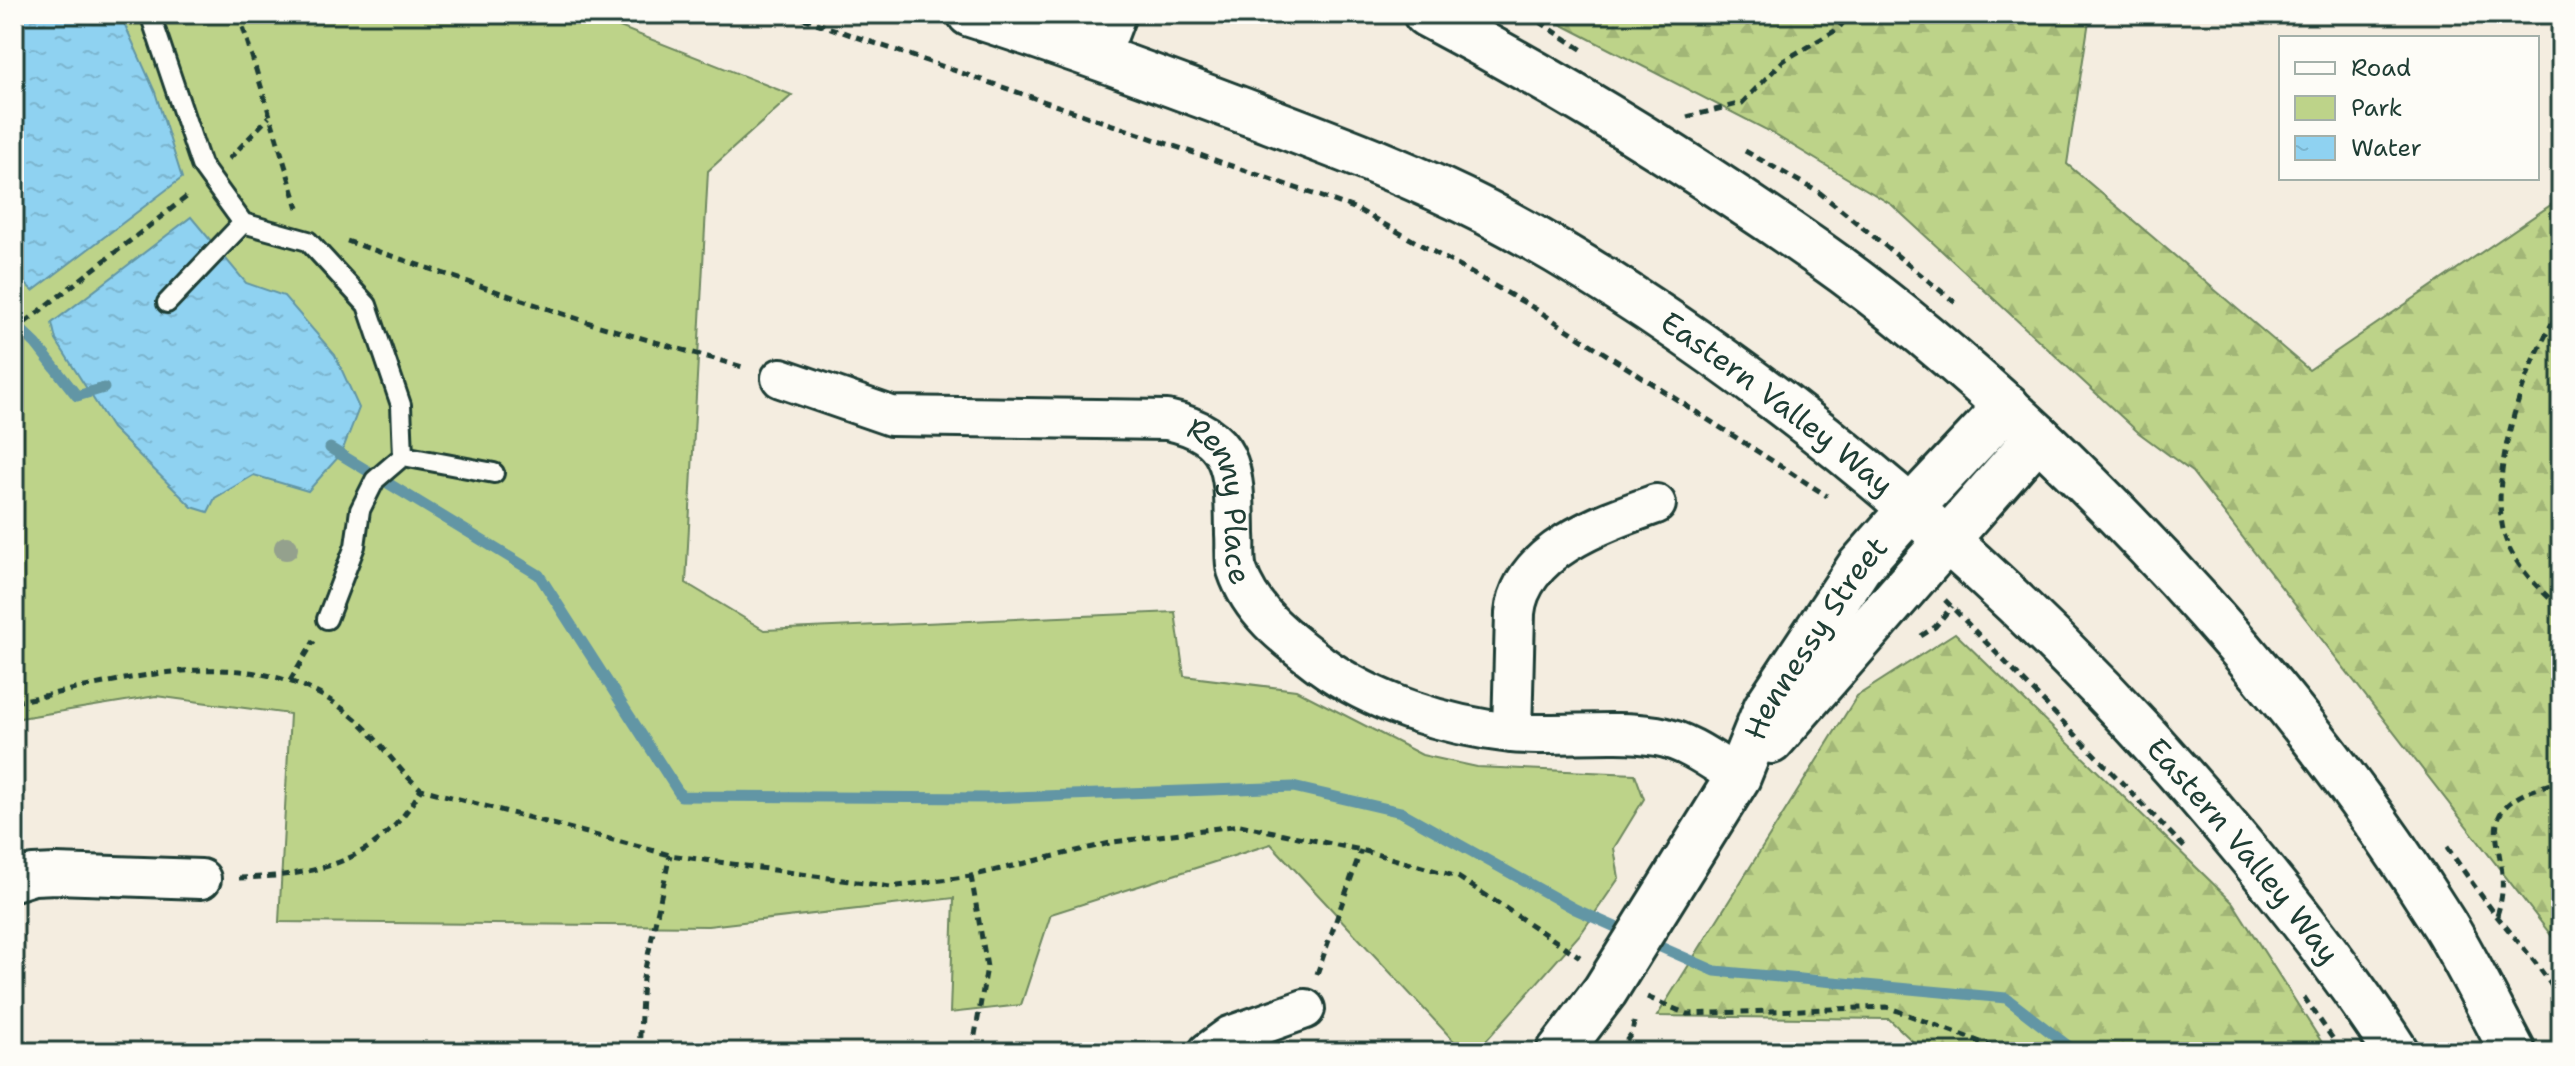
<svg xmlns="http://www.w3.org/2000/svg" width="2575" height="1066" font-family="'Shantell Sans',sans-serif">
  <style>
    .forest { fill: url(#forest-firs); stroke: #6e885e; stroke-width: 2 }
    .park { fill: #bdd389; stroke: #6e885e; stroke-width: 2 }
    .water { fill: url(#water-ripples); stroke: #6296a5; stroke-width: 2 }
    .lines { fill: none; stroke-linecap: round; stroke-linejoin: round }
    .stream { stroke: #6296a5; stroke-width: 11 }
    .service-casing { stroke: #1f3d34; stroke-width: 24 }
    .minor-casing { stroke: #1f3d34; stroke-width: 44 }
    .tertiary-casing { stroke: #1f3d34; stroke-width: 50 }
    .secondary-casing { stroke: #1f3d34; stroke-width: 50 }
    .path { stroke: #1f3d34; stroke-width: 5; stroke-dasharray: 8 6; stroke-linecap: butt }
    .service { stroke: #fdfcf7; stroke-width: 18 }
    .minor { stroke: #fdfcf7; stroke-width: 38 }
    .tertiary { stroke: #fdfcf7; stroke-width: 44 }
    .secondary { stroke: #fdfcf7; stroke-width: 44 }
    .tree { fill: #94a18d }
    .labels { text-anchor: middle; stroke-width: 7; stroke-linejoin: round; paint-order: stroke }
    .street-label { font-size: 30px; fill: #1f3d34; stroke: #fdfcf7 }
  </style>
  <defs>
    <pattern id="forest-firs" width="22" height="20" patternUnits="userSpaceOnUse" patternTransform="scale(2)"><rect width="22" height="20" fill="#bdd389"/><path d="M5 1l3.5 6h-7zM16 11l3.5 6h-7z" fill="#a2b677"/></pattern>
    <pattern id="water-ripples" width="26" height="14" patternUnits="userSpaceOnUse" patternTransform="scale(2)"><rect width="26" height="14" fill="#8fd2f1"/><path d="M2 4q2-2 4 0t4 0M15 11q2-2 4 0t4 0" fill="none" stroke="#7bb5cf"/></pattern>
  </defs>
  <rect width="100%" height="100%" fill="#f4ede0"/>
  <filter id="ink" filterUnits="userSpaceOnUse"><feTurbulence type="fractalNoise" baseFrequency=".0125" numOctaves="2"/><feDisplacementMap in="SourceGraphic" scale="16" xChannelSelector="R" yChannelSelector="G"/><feConvolveMatrix kernelMatrix="1 2 1 2 8 2 1 2 1" color-interpolation-filters="sRGB"/></filter>
  <g filter="url(#ink)">
    <!-- forest -->
    <g class="forest">
      <polygon points="1541,14 2090,14 2067,164 2309,370 2561,198 2561,948 2192,472 2139,433 1892,205 1765,129"/>
      <polygon points="1955,633 2233,903 2328,1052 1924,1052 1889,1019 1657,1016 1857,696"/>
    </g>
    <!-- park -->
    <polygon class="park" points="14,14 587,14 792,95 708,171 686,583 764,630 1175,612 1184,676 1296,690 1422,755 1477,767 1635,774 1644,799 1614,848 1619,878 1582,932 1476,1052 1464,1052 1271,844 1051,914 1021,1005 950,1013 954,898 708,926 279,922 290,714 156,696 14,719"/>
    <!-- water -->
    <g class="water">
      <polygon points="14,14 120,14 155,92 182,178 33,291 14,273"/>
      <polygon points="191,217 246,283 284,296 335,355 359,408 341,454 308,491 254,475 215,498 208,512 192,507 112,428 56,340 52,323"/>
    </g>
    <g class="lines">
      <!-- stream -->
      <g class="stream">
        <polyline points="14,323 36,344 77,396 104,388"/>
        <polyline points="330,448 539,575 681,796 988,798 1293,787 1401,812 1575,909 1631,934"/>
        <polyline points="1647,941 1715,971 2006,998 2076,1052"/>
      </g>
      <defs>
        <g id="service">
          <polyline points="150,14 201,165 243,223 308,241 367,305 401,405 403,456 375,480 360,510 355,546 327,619"/>
          <polyline points="167,303 243,223"/>
          <polyline points="403,456 494,473"/>
        </g>
        <g id="minor">
          <path id="s1" d="M781,378L891,416L1167,420C1237,435 1234,473 1235,534C1236,546 1234,559 1237,570C1251,612 1286,638 1320,664C1373,703 1446,726 1512,733C1560,737 1610,729 1657,736C1687,741 1713,761 1738,777"/>
          <path d="M1512,733L1515,613C1521,550 1605,522 1656,504"/>
          <polyline points="14,881 33,875 56,874 201,879"/>
          <polyline points="1208,1052 1230,1036 1305,1009"/>
        </g>
        <g id="tertiary">
          <polyline points="1061,43 1071,14"/>
          <polyline points="1097,56 1113,14"/>
          <polyline points="1771,741 2038,436"/>
          <path id="s2" d="M1559,1052L1605,991L1738,777L1766,708L1859,567L1911,508L2007,406"/>
        </g>
        <g id="secondary">
          <path id="s3" d="M970,14C1065,44 1158,79 1252,114C1331,144 1410,173 1486,212C1590,266 1688,333 1782,404C1955,536 2112,688 2250,856C2302,919 2352,983 2396,1052"/>
          <path d="M1426,14C1562,85 1693,166 1819,254C1896,308 1969,371 2037,435C2191,582 2331,743 2444,924C2469,965 2490,1009 2513,1052"/>
        </g>
      </defs>
      <!-- service casing -->
      <use href="#service" class="service-casing"/>
      <!-- minor casing -->
      <use href="#minor" class="minor-casing"/>
      <!-- tertiary casing -->
      <use href="#tertiary" class="tertiary-casing"/>
      <!-- secondary casing -->
      <use href="#secondary" class="secondary-casing"/>
      <!-- path -->
      <g class="path">
        <polyline points="239,14 298,208"/>
        <polyline points="790,14 1357,209 1534,308 1827,496"/>
        <polyline points="1528,14 1584,51"/>
        <polyline points="1687,117 1742,103 1783,61 1838,29 1850,14"/>
        <polyline points="1745,151 1820,193 1957,304"/>
        <polyline points="229,159 269,117"/>
        <polyline points="347,241 596,325 746,368"/>
        <path d="M2561,309C2526,361 2486,475 2505,537C2514,565 2539,590 2561,608"/>
        <polyline points="14,331 189,195"/>
        <polyline points="1945,600 2186,849"/>
        <polyline points="1921,636 1935,627 1952,606"/>
        <polyline points="290,681 314,641"/>
        <path d="M14,702C129,680 260,633 359,722C382,743 397,770 421,789L670,855L891,887L971,876L1114,842L1240,825L1361,850L1458,877L1580,957"/>
        <path d="M2447,847C2463,870 2479,893 2496,915C2519,943 2543,969 2561,1001"/>
        <polyline points="971,876 987,967 972,1052"/>
        <path d="M239,878C316,876 381,862 421,789"/>
        <path d="M2497,915C2521,847 2450,810 2561,781"/>
        <polyline points="1317,974 1361,850"/>
        <polyline points="1647,997 1687,1014 1887,1007 2007,1052"/>
        <polyline points="2304,997 2342,1052"/>
        <polyline points="639,1052 643,978 670,855"/>
        <polyline points="1618,1052 1632,1033 1634,1022"/>
      </g>
      <!-- service -->
      <use href="#service" class="service"/>
      <!-- minor -->
      <use href="#minor" class="minor"/>
      <!-- tertiary -->
      <use href="#tertiary" class="tertiary"/>
      <!-- secondary -->
      <use href="#secondary" class="secondary"/>
    </g>
    <!-- trees -->
    <circle class="tree" cx="286" cy="548" r="12"/>
  </g>
  <g class="labels">
    <!-- street labels -->
    <g class="street-label">
      <text dy="10" stroke="none"><textPath href="#s3" startOffset="902">Eastern Valley Way</textPath></text>
      <text dy="10" stroke="none"><textPath href="#s1" startOffset="504">Renny Place</textPath></text>
      <text dy="10" stroke="none"><textPath href="#s2" startOffset="488">Hennessy Street</textPath></text>
      <text dy="10" stroke="none"><textPath href="#s3" startOffset="1550">Eastern Valley Way</textPath></text>
    </g>
  </g>
  <!-- margin -->
  <rect width="2575" height="1066" fill="none" stroke="#fdfcf7" stroke-width="48"/>
  <rect x="24" y="24" width="2527" height="1018" fill="none" stroke="#1f3d34" stroke-width="3" filter="url(#ink)"/>
  <!-- legend -->
  <rect x="2279" y="36" width="260" height="144" fill="#fdfcf7" stroke="#a4b0a9" stroke-width="2"/>
  <rect x="2295" y="62" width="40" height="12" fill="#fdfcf7" stroke="#a4b0a9" stroke-width="2"/>
  <text x="2351" y="76" font-size="24" fill="#1f3d34">Road</text>
  <rect x="2295" y="96" width="40" height="24" fill="#bdd389" stroke="#a4b0a9" stroke-width="2"/>
  <text x="2351" y="116" font-size="24" fill="#1f3d34">Park</text>
  <rect x="2295" y="136" width="40" height="24" fill="url(#water-ripples)" stroke="#a4b0a9" stroke-width="2"/>
  <text x="2351" y="156" font-size="24" fill="#1f3d34">Water</text>
</svg>
